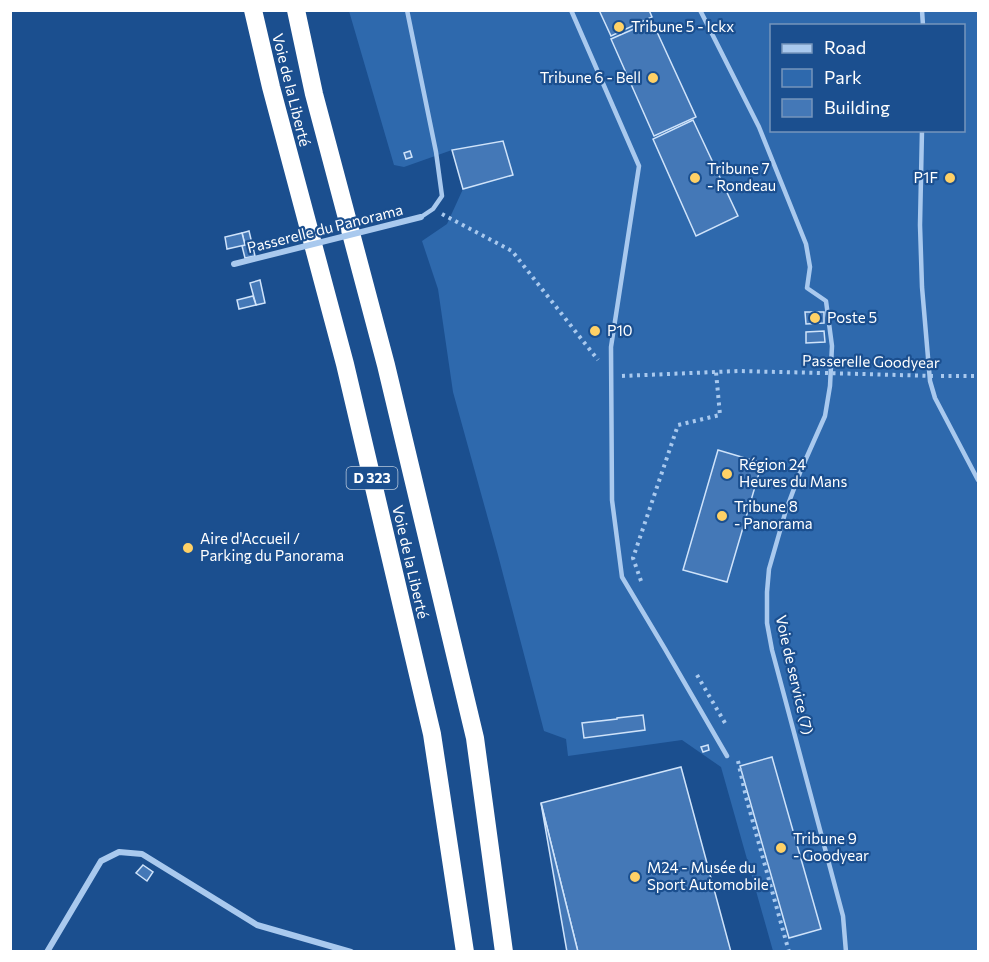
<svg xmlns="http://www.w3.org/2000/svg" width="989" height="962" font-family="Commissioner,sans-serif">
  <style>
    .green { fill: #2e69ad; fill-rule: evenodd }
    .building { fill: #4478b7; stroke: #cfe3fa; stroke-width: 1.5 }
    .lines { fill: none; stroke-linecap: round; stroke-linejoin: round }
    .path { stroke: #a9c9ee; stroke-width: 4; stroke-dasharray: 3 4.5; stroke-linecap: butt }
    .lane { stroke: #a9c9ee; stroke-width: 4.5 }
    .street { stroke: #a9c9ee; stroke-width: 6 }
    .highway { stroke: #fff; stroke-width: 18 }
    .path-bridge { stroke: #a9c9ee; stroke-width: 4; stroke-dasharray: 3 4.5; stroke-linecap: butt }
    .street-bridge { stroke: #a9c9ee; stroke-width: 6 }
    .poi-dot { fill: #ffd166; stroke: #1b4f8f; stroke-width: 2 }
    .labels { text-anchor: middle; stroke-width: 4.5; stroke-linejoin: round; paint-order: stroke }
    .shield { fill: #1b4f8f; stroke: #bbcadd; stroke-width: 1.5 }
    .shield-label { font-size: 14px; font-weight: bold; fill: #fff }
    .poi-label { font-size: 15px; fill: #fff; stroke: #1b4f8f; text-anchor: start }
    .street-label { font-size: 15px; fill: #fff; stroke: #1b4f8f }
  </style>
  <rect width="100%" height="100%" fill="#1b4f8f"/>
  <!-- green -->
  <path class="green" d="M349,11H978V951H773L721,767L682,740L568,756L566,739L544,731L498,555L453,392L438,289L422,241L447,224L463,189L452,150L404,167L394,165ZM772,26H964V130H772Z"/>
  <!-- building -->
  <g class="building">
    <polygon points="599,10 649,10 652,17 611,36"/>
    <polygon points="652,21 696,117 654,136 611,39"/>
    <polygon points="693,120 738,216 696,236 653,139"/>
    <polygon points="503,141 513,175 463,189 452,150"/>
    <polygon points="410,151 412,157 406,159 404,153"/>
    <polygon points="249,231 255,256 245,258 242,246 245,245 242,233"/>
    <polygon points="242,233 245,245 227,249 225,237"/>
    <polygon points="260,280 265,303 256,305 250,283"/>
    <polygon points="253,296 256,305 239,309 237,300"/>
    <polygon points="805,312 824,312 824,323 806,324"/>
    <polygon points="824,331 825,342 806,343 806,332"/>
    <polygon points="718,450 762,463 727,582 683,570"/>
    <polygon points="643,715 645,730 584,738 582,723 617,719 617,718"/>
    <polygon points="708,745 709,750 703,752 701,747"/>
    <polygon points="772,757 821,929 789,938 740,766"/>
    <polygon points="681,767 731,952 578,952 541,803"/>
    <polygon points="541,803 578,952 567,952"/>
    <polygon points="143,865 153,872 147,881 136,873"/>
  </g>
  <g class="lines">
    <!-- path -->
    <g class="path">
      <polyline points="442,214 512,251 598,360"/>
      <polyline points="622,376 738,371 821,373"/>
      <polyline points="941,376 978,376"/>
      <polyline points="641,581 633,558 678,425 720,415 716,372"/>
      <polyline points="697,675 725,723"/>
      <polyline points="738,761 746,797 789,952"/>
    </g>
    <!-- lane -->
    <g class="lane">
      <polyline points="407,10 436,152 442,196 433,209 421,217"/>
      <polyline points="571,10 639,166 611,347 612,500 622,577 665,649 727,756"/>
      <polyline points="700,10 759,127 806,244 810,267 807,288 826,301 832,346 830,386 825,416 801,470 786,510 769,569 767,592 767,623 772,650 843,916 846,952"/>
      <polyline points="922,10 923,26"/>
      <polyline points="922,130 920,225 922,287 930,381 935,398 978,480"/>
    </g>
    <!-- street -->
    <polyline class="street" points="47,952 101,861 119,852 142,854 257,925 351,952"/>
    <!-- highway -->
    <g class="highway">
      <polyline points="253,10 271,87 345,364 432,734 465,952"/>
      <polyline points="296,10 314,94 386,365 475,738 504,952"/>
    </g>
    <!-- path-bridge -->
    <polyline class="path-bridge" points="825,373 934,376"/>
    <!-- street-bridge -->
    <polyline class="street-bridge" points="234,264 421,217"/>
  </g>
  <!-- markers -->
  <g class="poi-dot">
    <circle cx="619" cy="27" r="6"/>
    <circle cx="653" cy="78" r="6"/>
    <circle cx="695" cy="178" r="6"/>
    <circle cx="950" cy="178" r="6"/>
    <circle cx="815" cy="318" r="6"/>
    <circle cx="595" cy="331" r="6"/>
    <circle cx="727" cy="474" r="6"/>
    <circle cx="722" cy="516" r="6"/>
    <circle cx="188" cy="548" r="6"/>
    <circle cx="781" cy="848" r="6"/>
    <circle cx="635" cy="877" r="6"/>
  </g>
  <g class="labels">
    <!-- shield labels -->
    <rect class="shield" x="346.5" y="467" width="51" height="22" rx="4.5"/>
    <g class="shield-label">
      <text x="372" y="483">D 323</text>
    </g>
    <!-- poi labels -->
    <g class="poi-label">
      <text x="631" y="32">Tribune 5 - Ickx</text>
      <text x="641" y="83" text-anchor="end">Tribune 6 - Bell</text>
      <text x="707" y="174">Tribune 7<tspan x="707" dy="17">- Rondeau</tspan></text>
      <text x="938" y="183" text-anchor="end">P1F</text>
      <text x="827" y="323">Poste 5</text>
      <text x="607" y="336">P10</text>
      <text x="739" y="470">Région 24<tspan x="739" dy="17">Heures du Mans</tspan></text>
      <text x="734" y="512">Tribune 8<tspan x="734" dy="17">- Panorama</tspan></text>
      <text x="200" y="544">Aire d'Accueil /<tspan x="200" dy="17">Parking du Panorama</tspan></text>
      <text x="793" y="844">Tribune 9<tspan x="793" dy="17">- Goodyear</tspan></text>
      <text x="647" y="873">M24 - Musée du<tspan x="647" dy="17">Sport Automobile</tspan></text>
    </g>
    <!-- street labels -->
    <g class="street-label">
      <text transform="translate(291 90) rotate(76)" y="5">Voie de la Liberté</text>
      <text transform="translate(325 229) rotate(-14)" y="5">Passerelle du Panorama</text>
      <text transform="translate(871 362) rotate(1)" y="5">Passerelle Goodyear</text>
      <text transform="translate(410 562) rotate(77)" y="5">Voie de la Liberté</text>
      <text transform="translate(794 675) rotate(77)" y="5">Voie de service (7)</text>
    </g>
  </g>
  <!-- border -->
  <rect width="989" height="962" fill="none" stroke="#ffffff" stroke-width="24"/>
  <!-- legend -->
  <rect x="770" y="24" width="195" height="108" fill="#1b4f8f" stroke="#7695bc" stroke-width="1.5"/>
  <rect x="782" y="44" width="30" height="9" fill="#a9c9ee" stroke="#7695bc" stroke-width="1.5"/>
  <text x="824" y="54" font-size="18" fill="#ffffff">Road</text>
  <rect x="782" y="69" width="30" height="18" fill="#2e69ad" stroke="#7695bc" stroke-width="1.5"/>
  <text x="824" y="84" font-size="18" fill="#ffffff">Park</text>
  <rect x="782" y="99" width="30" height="18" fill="#4478b7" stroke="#7695bc" stroke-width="1.5"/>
  <text x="824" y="114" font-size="18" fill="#ffffff">Building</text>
</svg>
